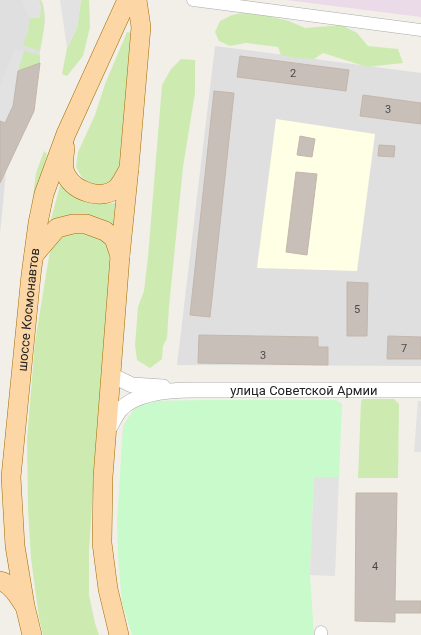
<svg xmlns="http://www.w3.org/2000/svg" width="421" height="635" font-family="Roboto,sans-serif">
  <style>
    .residential { fill: #e0dfdf }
    .industrial { fill: #ebdbe8 }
    .education { fill: #ffffe5 }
    .grass { fill: #cdebb0 }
    .park { fill: #c8facc }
    .parking { fill: #e2e2e2 }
    .building { fill: #c7bfb8; stroke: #c4b6ab }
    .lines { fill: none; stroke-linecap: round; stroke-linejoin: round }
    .minor-casing { stroke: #a9a9a9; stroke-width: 13 }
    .tertiary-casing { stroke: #a9a9a9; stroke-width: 16 }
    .primary-casing { stroke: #a06b00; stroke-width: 20 }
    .minor { stroke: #fff; stroke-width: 12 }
    .tertiary { stroke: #fff; stroke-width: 15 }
    .primary { stroke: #fcd6a4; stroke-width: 19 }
    .labels { text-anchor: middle; stroke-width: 3.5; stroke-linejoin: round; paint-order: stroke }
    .number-label { font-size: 11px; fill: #4b4948 }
    .street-label { font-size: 13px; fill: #222; stroke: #fff }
  </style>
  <rect width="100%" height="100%" fill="#f2efe9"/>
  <!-- residential -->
  <g class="residential">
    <polygon points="0,0 41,0 43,4 45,20 40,51 34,111 6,171 0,234"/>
    <polygon points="215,46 421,73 421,366 177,365"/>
  </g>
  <!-- industrial -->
  <polygon class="industrial" points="286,0 421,0 421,17"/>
  <!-- education -->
  <polygon class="education" points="276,119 375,134 357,271 257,268"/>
  <!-- grass -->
  <g class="grass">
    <path d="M39,0H41C48,15 43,35 40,51L23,45L28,31L30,18H40L41,6Z"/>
    <polygon points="81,0 89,0 90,27 83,56 67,76 62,74 67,48 77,28"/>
    <polygon points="242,13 263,15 289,21 305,28 342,25 357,33 368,46 398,49 403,63 367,67 323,53 314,59 295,58 281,55 278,47 246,43 230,46 219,41 215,32 220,21 232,15"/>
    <polygon points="127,32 131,33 121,178 116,184 97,186 86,181 81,176 76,167 78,152 95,115 105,84"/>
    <polygon points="24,51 40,55 40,63 18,71"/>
    <polygon points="181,59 195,60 195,93 183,167 169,307 167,338 163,346 162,359 150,368 137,360 135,345 138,307 144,291 148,257 162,85 171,69"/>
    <polygon points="44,151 47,154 36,195 32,203 36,173"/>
    <polygon points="61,182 89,201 96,204 118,203 117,227 107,222 50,223"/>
    <path d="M81,233H91L113,247L97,450L93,488L89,551V595L95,623L99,635H43L39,618L31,558L28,509L27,440L35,342L49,256C55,237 62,235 81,233Z"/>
    <polygon points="363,399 394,399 399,404 398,478 358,478 361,401"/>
  </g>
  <!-- park -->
  <polygon class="park" points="206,400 336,400 342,404 339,477 314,477 310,575 314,635 132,635 122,603 118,557 117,523 123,426 133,410 148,401"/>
  <!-- parking -->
  <g class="parking">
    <polygon points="22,0 39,0 41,6 40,18 30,18 24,7"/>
    <polygon points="60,0 81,0 77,28 67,48"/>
    <polygon points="15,49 24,51 18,71 13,106 5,123 0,121 0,85"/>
    <polygon points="418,401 421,401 421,452 414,452"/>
    <polygon points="314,477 339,477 335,576 310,575"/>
  </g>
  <!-- building -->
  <g class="building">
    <polygon points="240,56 349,70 346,91 237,77"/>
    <polygon points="40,63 34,111 0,183 0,121 5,123 13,106 18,71"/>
    <polygon points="214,91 234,93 210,317 190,315"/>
    <polygon points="363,95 421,103 421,124 360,116"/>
    <polygon points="300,136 315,139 312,157 297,155"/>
    <polygon points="379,145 395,146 394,157 378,156"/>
    <polygon points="296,172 317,174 307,255 286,252"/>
    <polygon points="347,282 368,283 367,336 347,336"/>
    <polygon points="199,335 318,337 318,347 328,347 328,365 198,363"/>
    <polygon points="388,336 421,337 421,359 387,359"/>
    <polygon points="356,493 397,493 395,601 421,601 421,613 395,613 395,622 355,621"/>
  </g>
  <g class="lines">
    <defs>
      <g id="minor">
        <polyline points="193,0 421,30"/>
        <polyline points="321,635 321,632"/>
      </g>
      <g id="tertiary">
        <polyline points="111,375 132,385 163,387"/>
        <path id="s1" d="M107,432C111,426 116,414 121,409C137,392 172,390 194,390H421"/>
      </g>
      <g id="primary">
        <path d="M65,148C64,156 62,168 66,175C75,192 102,201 117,188C122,183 125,175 129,169"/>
        <polyline points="34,255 57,228 73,224 86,224 105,231 114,238 120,256"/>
        <path d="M0,581C11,583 18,596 24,605"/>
        <path id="s2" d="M32,635L25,606L15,546L11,477L31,275L38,223L44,194L66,134L127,0"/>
        <polyline points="119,635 108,589 102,543 103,477 120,256 129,168 141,27 137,0"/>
      </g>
    </defs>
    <!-- minor casing -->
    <use href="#minor" class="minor-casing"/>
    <!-- tertiary casing -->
    <use href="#tertiary" class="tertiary-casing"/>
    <!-- primary casing -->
    <use href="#primary" class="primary-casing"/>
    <!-- minor -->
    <use href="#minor" class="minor"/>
    <!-- tertiary -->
    <use href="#tertiary" class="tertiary"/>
    <!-- primary -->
    <use href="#primary" class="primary"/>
  </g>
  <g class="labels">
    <!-- number labels -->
    <g class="number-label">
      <text x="293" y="77">2</text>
      <text x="388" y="113">3</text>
      <text x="357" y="313">5</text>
      <text x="404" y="352">7</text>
      <text x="263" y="359">3</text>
      <text x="375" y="570">4</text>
    </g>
    <!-- street labels -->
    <g class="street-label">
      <text dy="5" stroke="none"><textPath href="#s2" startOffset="328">шоссе Космонавтов</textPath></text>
      <text dy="5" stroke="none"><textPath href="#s1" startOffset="214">улица Советской Армии</textPath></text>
    </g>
  </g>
</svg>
